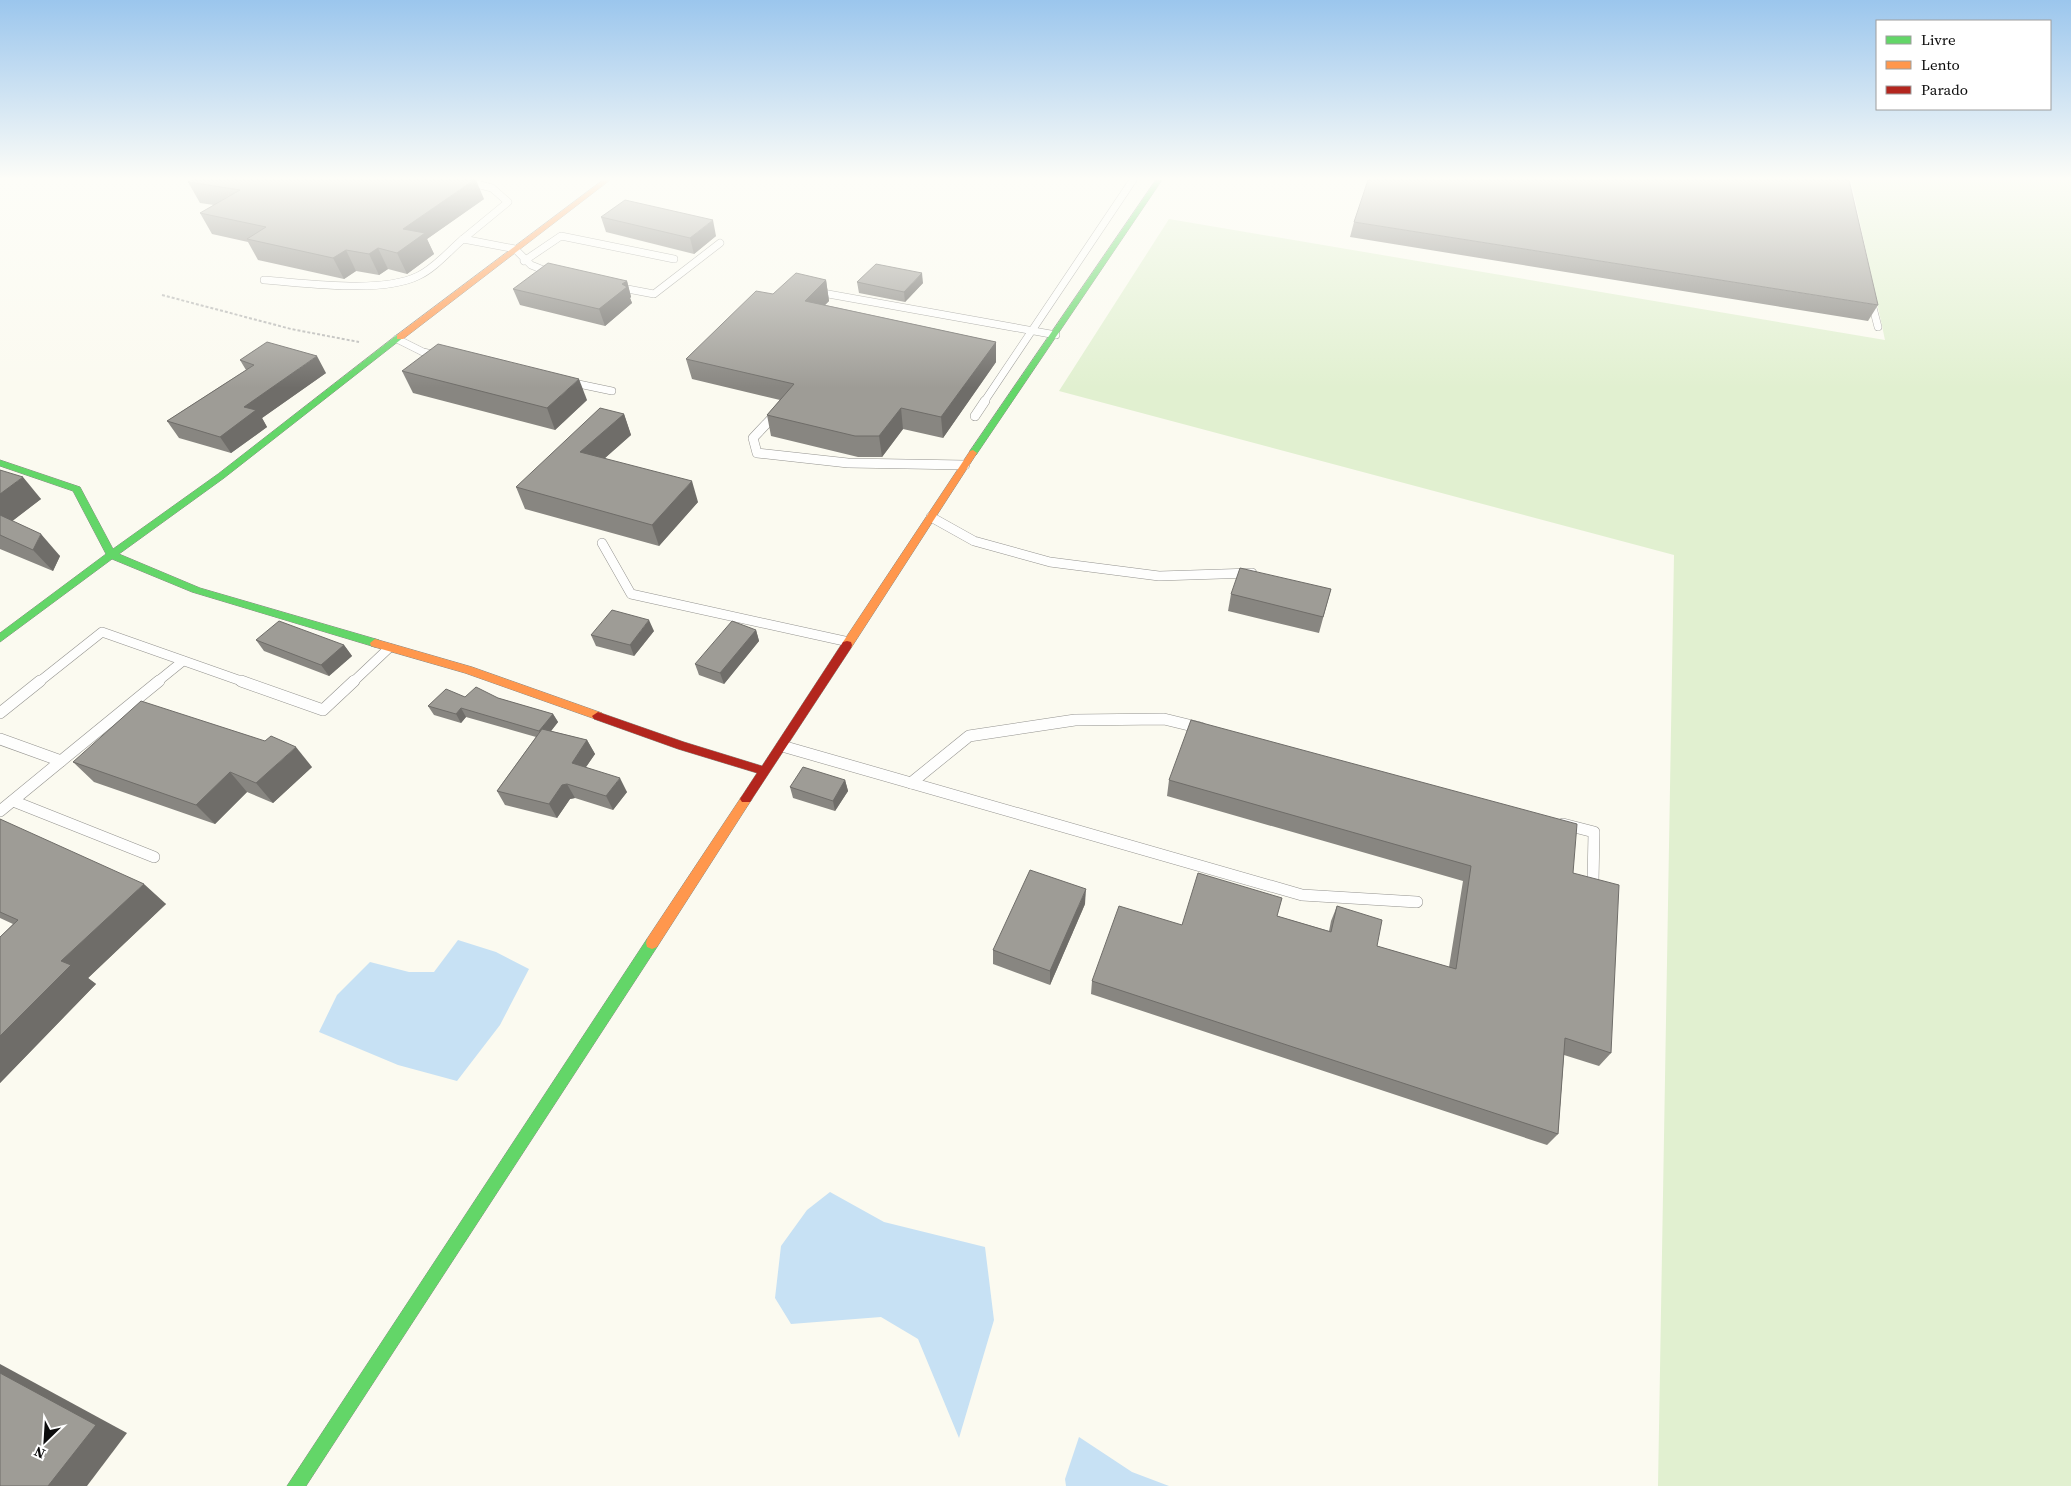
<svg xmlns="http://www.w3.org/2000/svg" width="2071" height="1486" font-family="'Source Serif 4',serif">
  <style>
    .green { fill: #e1f0d0 }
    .water { fill: #c7e1f4 }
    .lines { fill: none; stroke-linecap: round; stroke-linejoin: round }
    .lane-far2-casing { stroke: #94938f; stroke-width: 8 }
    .lane-far1-casing { stroke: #94938f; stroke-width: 10 }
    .lane-casing { stroke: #94938f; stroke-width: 12 }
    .fast-casing { stroke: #8a8a85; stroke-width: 1 }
    .slow-casing { stroke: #8a8a85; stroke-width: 1 }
    .jam-casing { stroke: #8a8a85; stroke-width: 1 }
    .path { stroke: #b7b7b5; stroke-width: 2; stroke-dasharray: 3 2; stroke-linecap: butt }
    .lane-far2 { stroke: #fefefd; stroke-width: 7 }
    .lane-far1 { stroke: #fefefd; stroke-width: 9 }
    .lane { stroke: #fefefd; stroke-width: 11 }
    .fast { fill: #63d668; fill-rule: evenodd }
    .slow { fill: #ff974d; fill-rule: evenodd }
    .jam { fill: #b3261e; fill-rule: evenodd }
    .wall { fill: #888681 }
    .shaded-wall { fill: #6f6d69 }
    .building { fill: #9e9c96; stroke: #6f6d69 }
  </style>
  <rect width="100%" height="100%" fill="#fbfaf0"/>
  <!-- green -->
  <polygon class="green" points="1851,180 2071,180 2071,1486 1658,1486 1674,555 1059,391 1169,219 1885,340"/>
  <!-- water -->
  <g class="water">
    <polygon points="458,940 496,952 529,969 500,1025 457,1081 398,1065 319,1032 337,995 370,962 409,972 434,972"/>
    <polygon points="830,1192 884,1222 985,1247 994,1320 959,1438 918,1339 881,1317 791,1324 775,1298 781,1246 807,1210"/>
    <polygon points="1079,1437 1132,1472 1169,1486 1066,1486 1065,1479"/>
  </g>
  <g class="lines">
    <defs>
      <g id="lane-far2">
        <polyline points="460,180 492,188 508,202 463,239"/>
        <polyline points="524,261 561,236 674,259"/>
        <path d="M264,280C306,283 381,294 418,276C435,268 449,251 463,239L515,249L531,265L551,273"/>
        <polyline points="617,287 654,294 720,243"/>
        <polyline points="817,292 1056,335"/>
        <polyline points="1871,300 1878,327"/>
        <polyline points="397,339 423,352 437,355"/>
        <polyline points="569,382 612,391"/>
        <polyline points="984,402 1133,180"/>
      </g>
      <g id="lane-far1">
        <polyline points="975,416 985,401"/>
        <polyline points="771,419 753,438 757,453 848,463 965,465"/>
        <polyline points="931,517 974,541 1050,562 1159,576 1252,573"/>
        <polyline points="602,543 631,594 849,642"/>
        <polyline points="39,682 102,632 244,682"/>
        <polyline points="157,682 183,661"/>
        <polyline points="353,682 389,648"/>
      </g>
      <g id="lane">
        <polyline points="241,681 323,710 354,681"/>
        <polyline points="0,713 40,681"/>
        <polyline points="0,739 61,761 159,681"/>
        <polyline points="782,746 1302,895 1417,902"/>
        <polyline points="911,783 969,736 1075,720 1164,719 1201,728"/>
        <polyline points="13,801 154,857"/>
        <polyline points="0,811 61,761"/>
        <polyline points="1563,824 1594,832 1593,882"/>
      </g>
      <g id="fast">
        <polygon points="1156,180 1162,180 976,455 970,455 970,451"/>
        <polygon points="397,335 404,337 224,478 119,554 200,588 379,640 380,643 379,646 375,647 192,592 112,559 0,642 0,633 106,554 73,491 0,466 0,460 80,487 113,549 218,474"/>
        <polygon points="652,937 657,939 658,943 657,947 306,1486 287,1486 647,939"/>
      </g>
      <g id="slow">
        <polygon points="603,180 610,180 403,339 397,339 397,335"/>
        <polygon points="973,450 977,453 851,648 843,648 842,645 843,642 970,451"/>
        <polygon points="375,639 472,667 602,713 604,716 598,720 465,673 371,646 370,643"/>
        <polygon points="746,794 750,796 752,799 750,802 657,947 652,949 647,947 646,943 647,939 742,796"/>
      </g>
      <polygon id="jam" points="847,641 851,642 852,645 851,648 750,802 742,802 740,799 757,773 678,749 594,719 592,716 598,712 684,742 762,766 843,642"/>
    </defs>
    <!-- lane-far2 casing -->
    <use href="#lane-far2" class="lane-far2-casing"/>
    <!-- lane-far1 casing -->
    <use href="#lane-far1" class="lane-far1-casing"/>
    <!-- lane casing -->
    <use href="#lane" class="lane-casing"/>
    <!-- fast casing -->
    <use href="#fast" class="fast-casing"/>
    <!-- slow casing -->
    <use href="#slow" class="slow-casing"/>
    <!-- jam casing -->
    <use href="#jam" class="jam-casing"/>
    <!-- path -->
    <polyline class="path" points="162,295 291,329 359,342"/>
    <!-- lane-far2 -->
    <use href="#lane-far2" class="lane-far2"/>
    <!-- lane-far1 -->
    <use href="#lane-far1" class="lane-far1"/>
    <!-- lane -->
    <use href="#lane" class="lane"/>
    <!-- fast -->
    <use href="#fast" class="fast"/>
    <!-- slow -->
    <use href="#slow" class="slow"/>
    <!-- jam -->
    <use href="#jam" class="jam"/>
  </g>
  <!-- wall -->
  <g class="wall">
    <polygon points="188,182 484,199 427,239 434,254 407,274 388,269 379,275 356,271 344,279 258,260 248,242 212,234 200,213 214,205 200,203"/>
    <polygon points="601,217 716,236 694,254 606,232"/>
    <polygon points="1354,222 1878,305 1868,321 1350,237"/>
    <polygon points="826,280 829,301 825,305 996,342 996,362 943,438 903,429 882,457 858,457 771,436 767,415 780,400 692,379 686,359 773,294"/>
    <polygon points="627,281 631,297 630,298 632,303 605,326 520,305 513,289"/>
    <polygon points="857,282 923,283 905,302 859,293"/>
    <polygon points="240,360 326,373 262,418 267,427 231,453 179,438 167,421 246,370"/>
    <polygon points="402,371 587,400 555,430 413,393"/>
    <polygon points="624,414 631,435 605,458 698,502 659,546 525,509 516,487"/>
    <polygon points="0,470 41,499 12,521 60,556 53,571 0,549"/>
    <polygon points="1331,589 1319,633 1228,611 1231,594"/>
    <polygon points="756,630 759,641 724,684 699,675 695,664"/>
    <polygon points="654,631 634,656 596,646 591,635"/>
    <polygon points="256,640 344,645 352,656 329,676 264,651"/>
    <polygon points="465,697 498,698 553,714 558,722 551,731 587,740 595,754 586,767 627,792 613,810 575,798 570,799 557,818 505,805 497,791 536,737 466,717 461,723 434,715 428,706"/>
    <polygon points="73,762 312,767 273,803 247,792 215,824 94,782"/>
    <polygon points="845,780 848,791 835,811 793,798 790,787"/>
    <polygon points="1169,780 1573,873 1611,1053 1599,1066 1564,1055 1558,1134 1547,1145 1091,994 1092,981 1182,925 1277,916 1329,931 1331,921 1337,906 1377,946 1449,967 1463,881 1167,796"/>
    <polygon points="0,819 166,904 88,978 96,984 0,1083 0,937 13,924 0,918"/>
    <polygon points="1085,904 1050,985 993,964 993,950"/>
  </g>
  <!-- shaded-wall -->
  <g class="shaded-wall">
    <polygon points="474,180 476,180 484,199 427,239 434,254 407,274 397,253 403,229"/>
    <polygon points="713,220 716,236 694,254 690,238"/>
    <polygon points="378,248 388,269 379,275 369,254"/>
    <polygon points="346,250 356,271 344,279 333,258"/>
    <polygon points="922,273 923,283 905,302 904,292"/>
    <polygon points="826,280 829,301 808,322 805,301"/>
    <polygon points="627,281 631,297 630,298 632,303 605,326 599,309 622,284"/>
    <polygon points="996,342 996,362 943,438 941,417"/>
    <polygon points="317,356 326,373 262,418 267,427 231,453 220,437 244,407"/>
    <polygon points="579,379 587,400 555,430 547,408"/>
    <polygon points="901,408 903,429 882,457 879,436"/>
    <polygon points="624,414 631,435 588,473 580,452"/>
    <polygon points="23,477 41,499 2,529 0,526 0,494"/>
    <polygon points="692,481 698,502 659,546 652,525"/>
    <polygon points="41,534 60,556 53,571 33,550"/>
    <polygon points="649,620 654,631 634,656 630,645"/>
    <polygon points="756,630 759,641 724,684 720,673"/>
    <polygon points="344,645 352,656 329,676 321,665"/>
    <polygon points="461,708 466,717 461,723 456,714"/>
    <polygon points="553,714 558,722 544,740 539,731"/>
    <polygon points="587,740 595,754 579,777 572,763"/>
    <polygon points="296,747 312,767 273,803 256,783"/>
    <polygon points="230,772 247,792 215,824 196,805"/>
    <polygon points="620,778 627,792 613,810 606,796"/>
    <polygon points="845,780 848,791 835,811 833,801"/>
    <polygon points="567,784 575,798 570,799 557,818 549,804 562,785"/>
    <polygon points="144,884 166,904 88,978 96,984 0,1083 0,1036 61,961"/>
    <polygon points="1086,889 1085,904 1050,985 1050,971"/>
    <polygon points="0,1364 127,1433 87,1486 48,1486 0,1373"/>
  </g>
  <!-- building -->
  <g class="building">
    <polygon points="192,180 474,180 403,229 425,233 397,253 378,248 369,254 346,250 333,258 247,239 266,227 200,213 240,190 188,182"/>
    <polygon points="1368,180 1849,180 1878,305 1354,222"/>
    <polygon points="625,200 713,220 690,238 601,217"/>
    <polygon points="548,263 627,281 622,284 627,287 599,309 513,289"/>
    <polygon points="876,264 922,273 904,292 857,282"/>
    <polygon points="796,273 826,280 805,301 996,342 941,417 901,408 879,436 855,436 767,415 794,384 686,359 756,291 773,294"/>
    <polygon points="267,342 317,356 244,407 256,410 220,437 167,421 254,365 240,360"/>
    <polygon points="438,344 579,379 547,408 402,371"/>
    <polygon points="600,408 624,414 580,452 692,481 652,525 516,487"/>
    <polygon points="0,470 23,477 0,494"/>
    <polygon points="0,515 41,534 33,550 0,535"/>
    <polygon points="1240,568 1331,589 1323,617 1231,594"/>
    <polygon points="612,610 649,620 630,645 591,635"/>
    <polygon points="279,621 344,645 321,665 256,640"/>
    <polygon points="732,621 756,630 720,673 695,664"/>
    <polygon points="476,687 498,698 553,714 539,731 461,708 456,714 428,706 446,689 465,697"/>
    <polygon points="141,701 265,741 271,736 296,747 256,783 230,772 196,805 73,762"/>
    <polygon points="1191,720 1577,824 1573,873 1619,885 1611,1053 1565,1038 1558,1134 1092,981 1119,906 1182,925 1198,873 1282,898 1277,916 1331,932 1337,906 1382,920 1377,946 1456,969 1471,866 1169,780"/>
    <polygon points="542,729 587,740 572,763 620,778 606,796 567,784 562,785 549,804 497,791"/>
    <polygon points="803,767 845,780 833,801 790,787"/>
    <polygon points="0,819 144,884 61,961 71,965 0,1036 0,937 18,920 0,912"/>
    <polygon points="1030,870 1086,889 1050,971 993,950"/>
    <polygon points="0,1373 96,1425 48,1486 0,1486"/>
  </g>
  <!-- sky -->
  <linearGradient id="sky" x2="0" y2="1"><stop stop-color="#9bc6ed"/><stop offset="0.46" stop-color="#fdfdf8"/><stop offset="1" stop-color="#fdfdf8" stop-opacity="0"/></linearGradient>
  <rect width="2071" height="388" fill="url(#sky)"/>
  <!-- legend -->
  <rect x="1876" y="20" width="175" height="90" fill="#ffffff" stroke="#9e9e9e"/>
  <rect x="1886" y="36" width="25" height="8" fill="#63d668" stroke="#9e9e9e"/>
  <text x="1921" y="45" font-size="15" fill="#0c0c0c">Livre</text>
  <rect x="1886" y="61" width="25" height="8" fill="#ff974d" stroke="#9e9e9e"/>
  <text x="1921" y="70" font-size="15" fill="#0c0c0c">Lento</text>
  <rect x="1886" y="86" width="25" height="8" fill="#b3261e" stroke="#9e9e9e"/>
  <text x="1921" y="95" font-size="15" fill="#0c0c0c">Parado</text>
  <!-- north arrow -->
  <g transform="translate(45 1441) rotate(205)" stroke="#ffffff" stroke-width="4" paint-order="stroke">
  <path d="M0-4L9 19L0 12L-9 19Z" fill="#0c0c0c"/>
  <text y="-8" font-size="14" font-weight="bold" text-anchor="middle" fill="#0c0c0c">N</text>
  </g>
</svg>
